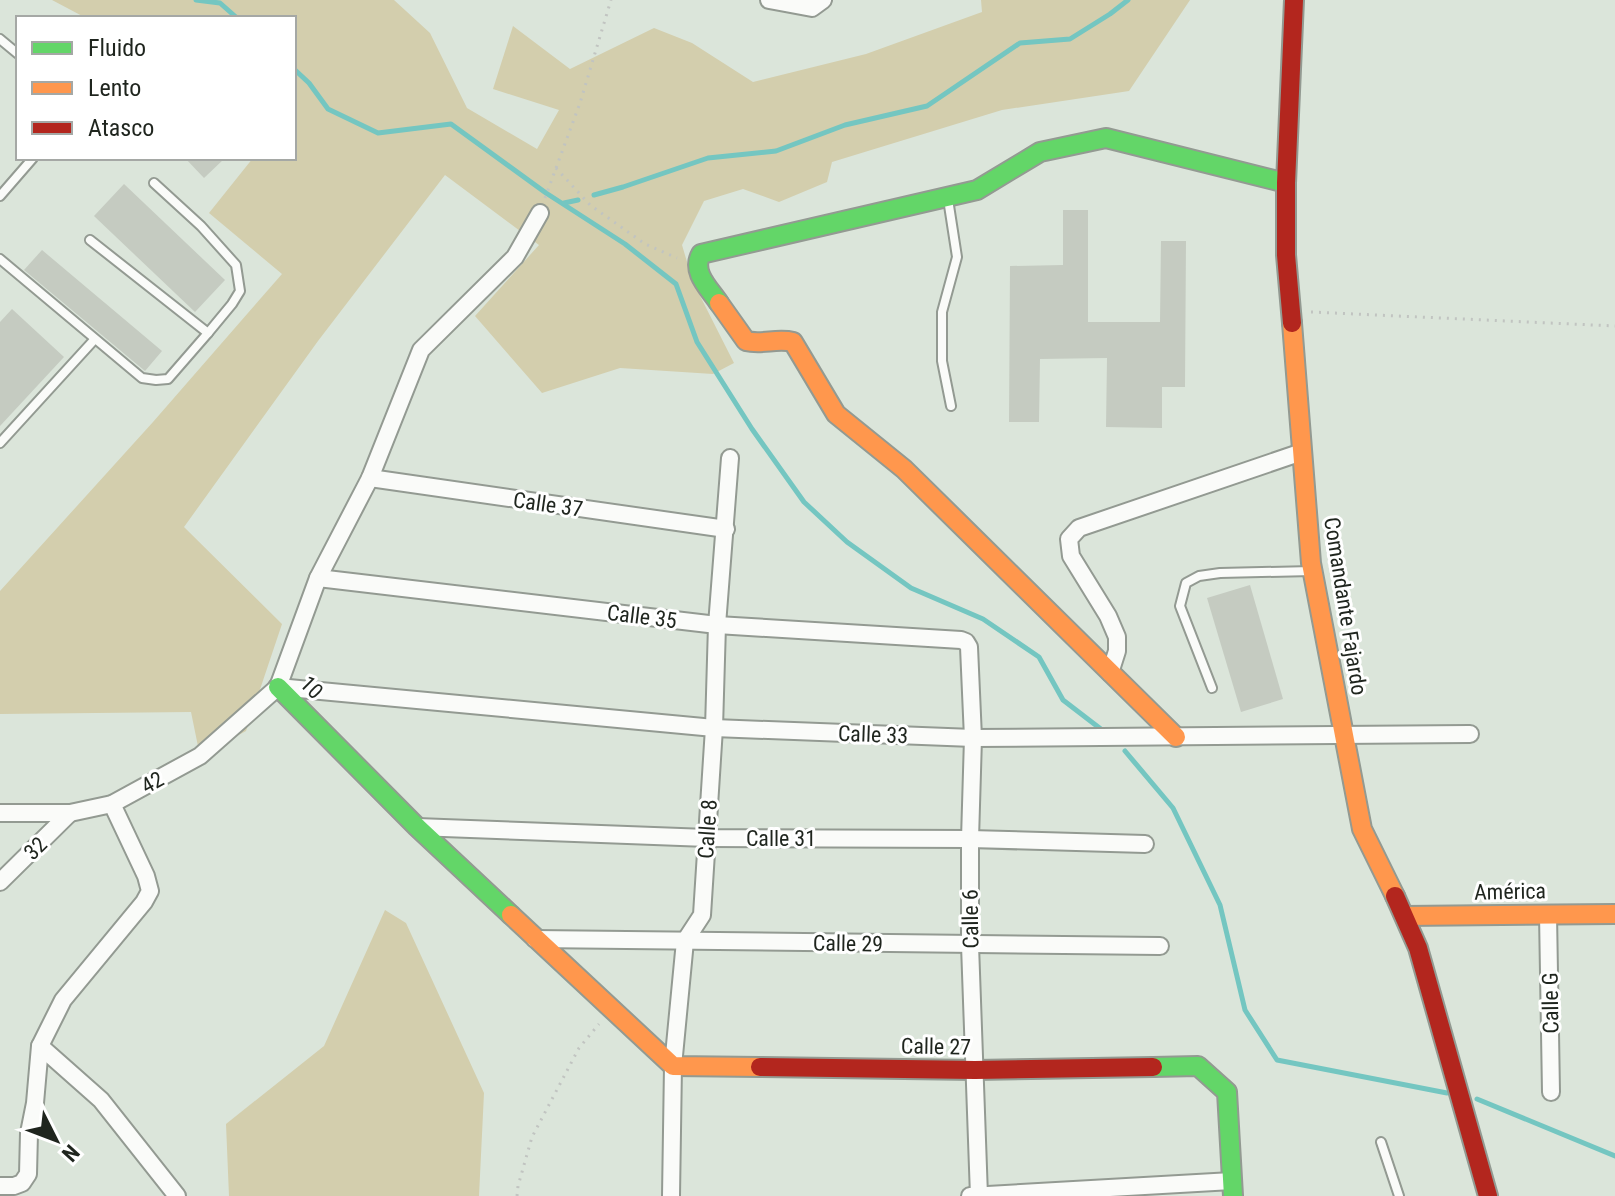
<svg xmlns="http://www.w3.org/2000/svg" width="1615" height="1196" font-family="'Roboto Condensed',sans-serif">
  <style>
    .green { fill: #d3cead }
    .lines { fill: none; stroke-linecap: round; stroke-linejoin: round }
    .stream { stroke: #74c6c1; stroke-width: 5 }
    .building { fill: #c5cbc1 }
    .lane-casing { stroke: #939a92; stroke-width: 12 }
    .street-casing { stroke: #939a92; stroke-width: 20 }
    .fast-casing { stroke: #939a92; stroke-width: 22 }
    .slow-casing { stroke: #939a92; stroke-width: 22 }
    .jam-casing { stroke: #939a92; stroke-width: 22 }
    .path { stroke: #c1c4c1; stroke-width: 3; stroke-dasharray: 2 6; stroke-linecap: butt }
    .lane { stroke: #fafbf9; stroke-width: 8 }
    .street { stroke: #fafbf9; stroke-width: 16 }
    .fast { stroke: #63d668; stroke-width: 18 }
    .slow { stroke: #ff974d; stroke-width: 18 }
    .jam { stroke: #b3261e; stroke-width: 18 }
    .labels { text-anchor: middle; stroke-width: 6; stroke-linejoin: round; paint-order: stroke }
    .street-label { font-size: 22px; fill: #1f251e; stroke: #fff }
  </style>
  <rect width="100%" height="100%" fill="#dbe5da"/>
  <!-- green -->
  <g class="green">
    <polygon points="52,0 394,0 430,33 467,108 537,149 559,110 493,89 513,26 570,69 654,28 692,43 753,82 866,54 982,12 981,0 1190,0 1129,91 1002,110 832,162 827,182 779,202 743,189 704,201 682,245 693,282 734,363 713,374 620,368 542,393 475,316 539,245 445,175 318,341 184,527 282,624 246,731 200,756 191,712 0,714 0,591 153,422 282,274 209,213 253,158 294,158 294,18 86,18"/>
    <polygon points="385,910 406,923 484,1093 479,1196 229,1196 226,1124 324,1046"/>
  </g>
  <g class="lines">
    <!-- stream -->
    <g class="stream">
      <polyline points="196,0 220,3 237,18"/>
      <polyline points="294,69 309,83 328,109 378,133 451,124 546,193 625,244 676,284 697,342 752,429 804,502 847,542 911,588 983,619 1039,657 1063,700 1106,733"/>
      <polyline points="594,195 623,187 708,158 776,151 845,125 927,106 1020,43 1070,39 1110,14 1128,0"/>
      <polyline points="564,203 578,200"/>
      <polyline points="1125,751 1173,808 1220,905 1245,1010 1277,1060 1447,1093"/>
      <polyline points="1477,1099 1615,1156"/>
    </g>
  </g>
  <!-- building -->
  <g class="building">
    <polygon points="185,158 225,158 204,178"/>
    <polygon points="124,184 225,280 195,312 94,216"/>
    <polygon points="1063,210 1088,210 1088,322 1160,322 1161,241 1186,241 1185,387 1162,387 1162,428 1106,427 1107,358 1040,359 1039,422 1009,422 1010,266 1063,265"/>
    <polygon points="42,250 162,351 145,371 24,270"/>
    <polygon points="12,309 64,357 0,426 0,322"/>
    <polygon points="1250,585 1283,699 1241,712 1207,598"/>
  </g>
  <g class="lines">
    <defs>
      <g id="lane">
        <polyline points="0,39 18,54"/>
        <polyline points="0,196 33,158"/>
        <polyline points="948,199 957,257 942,312 942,361 951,406"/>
        <polyline points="90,240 208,333"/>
        <polyline points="0,259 142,378 156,380 168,379 208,333 232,304 240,291 236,265 201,226 154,183"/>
        <polyline points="0,443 94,340"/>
        <polyline points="1212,688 1180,606 1186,583 1199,576 1220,573 1312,571"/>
        <polyline points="1381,1142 1399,1196"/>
      </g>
      <g id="street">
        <polyline points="769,0 812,8 823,0"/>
        <polyline points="370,478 726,529"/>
        <polyline points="318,578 717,625 961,640 966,642 969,647 973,738 970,839 970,945 979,1196"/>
        <polyline points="1110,673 1117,651 1117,637 1108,616 1071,556 1069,539 1079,528 1302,452"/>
        <polyline points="278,687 714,728 973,738 1470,734"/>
        <polyline points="0,813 70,813 112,804 200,756 278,687 318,578 370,478 421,350 515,257 540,213"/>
        <polyline points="417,827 707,838 970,839 1145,844"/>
        <polyline points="0,882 70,813"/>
        <polyline points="1548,914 1551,1092"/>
        <polyline points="535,939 1160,946"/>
        <polyline points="40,1046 101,1100 177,1196"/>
        <polyline points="0,1186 14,1186 22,1183 28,1174 29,1133 35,1103 40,1046 63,1000 144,902 150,891 146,876 112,804"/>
        <polyline points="671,1196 673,1066 685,941 702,915 714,728 717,625 730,458"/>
        <polyline points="970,1196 1232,1181"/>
      </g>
      <g id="fast">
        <path d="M719,303C709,288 691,272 701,254L977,190L1040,152L1106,138L1286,183"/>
        <polyline points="278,687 417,827 511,915"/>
        <polyline points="1153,1067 1198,1066 1227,1092 1233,1196"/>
      </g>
      <g id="slow">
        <path d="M719,303L746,341C762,345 777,338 793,342L836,414L904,469L1176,737"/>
        <polyline points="1292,323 1311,563 1362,829 1395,896"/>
        <polyline points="511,915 673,1066 760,1067"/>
        <polyline points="1405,916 1615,914"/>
      </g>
      <g id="jam">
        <polyline points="1292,323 1286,255 1286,183 1294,0"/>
        <polyline points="1395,896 1418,948 1488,1196"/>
        <polyline points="760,1067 975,1070 1153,1067"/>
      </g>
    </defs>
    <!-- lane casing -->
    <use href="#lane" class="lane-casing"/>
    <!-- street casing -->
    <use href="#street" class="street-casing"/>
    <!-- fast casing -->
    <use href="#fast" class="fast-casing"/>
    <!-- slow casing -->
    <use href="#slow" class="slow-casing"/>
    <!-- jam casing -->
    <use href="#jam" class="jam-casing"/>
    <!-- path -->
    <g class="path">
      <polyline points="556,168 590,205 645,244 677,258"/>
      <polyline points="545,198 580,103 611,0"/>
      <polyline points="1311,312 1615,326"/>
      <polyline points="517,1196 518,1186 532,1137 579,1048 599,1024"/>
    </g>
    <!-- lane -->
    <use href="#lane" class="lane"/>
    <!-- street -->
    <use href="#street" class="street"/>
    <!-- fast -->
    <use href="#fast" class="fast"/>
    <!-- slow -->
    <use href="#slow" class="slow"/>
    <!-- jam -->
    <use href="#jam" class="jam"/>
  </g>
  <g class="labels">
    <!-- street labels -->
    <g class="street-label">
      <text transform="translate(548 504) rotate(8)" y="8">Calle 37</text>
      <text transform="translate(1346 606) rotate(81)" y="8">Comandante Fajardo</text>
      <text transform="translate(642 616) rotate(7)" y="8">Calle 35</text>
      <text transform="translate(312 687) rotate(45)" y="8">10</text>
      <text transform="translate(873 734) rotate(2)" y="8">Calle 33</text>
      <text transform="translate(152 782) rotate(-29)" y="8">42</text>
      <text transform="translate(707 829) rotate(-86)" y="8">Calle 8</text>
      <text x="781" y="846">Calle 31</text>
      <text transform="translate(35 848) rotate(-45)" y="8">32</text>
      <text transform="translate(1510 891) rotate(-1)" y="8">América</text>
      <text transform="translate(970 919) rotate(-91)" y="8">Calle 6</text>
      <text transform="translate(848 943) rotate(1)" y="8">Calle 29</text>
      <text transform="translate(1550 1003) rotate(-91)" y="8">Calle G</text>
      <text transform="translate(936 1046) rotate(1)" y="8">Calle 27</text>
    </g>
  </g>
  <!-- legend -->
  <rect x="16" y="16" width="280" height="144" fill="#ffffff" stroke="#a5a8a5" stroke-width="2"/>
  <rect x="32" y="42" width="40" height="12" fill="#63d668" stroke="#a5a8a5" stroke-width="2"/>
  <text x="88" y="56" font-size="24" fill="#1f251e">Fluido</text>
  <rect x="32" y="82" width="40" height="12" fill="#ff974d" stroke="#a5a8a5" stroke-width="2"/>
  <text x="88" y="96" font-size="24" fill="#1f251e">Lento</text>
  <rect x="32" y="122" width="40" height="12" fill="#b3261e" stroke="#a5a8a5" stroke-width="2"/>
  <text x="88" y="136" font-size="24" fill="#1f251e">Atasco</text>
  <!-- north arrow -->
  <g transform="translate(56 1140) rotate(132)" stroke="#ffffff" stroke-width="6" paint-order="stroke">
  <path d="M0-6L14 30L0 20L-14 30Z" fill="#1f251e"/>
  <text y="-12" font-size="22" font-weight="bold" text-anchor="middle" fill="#1f251e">N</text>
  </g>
</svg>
